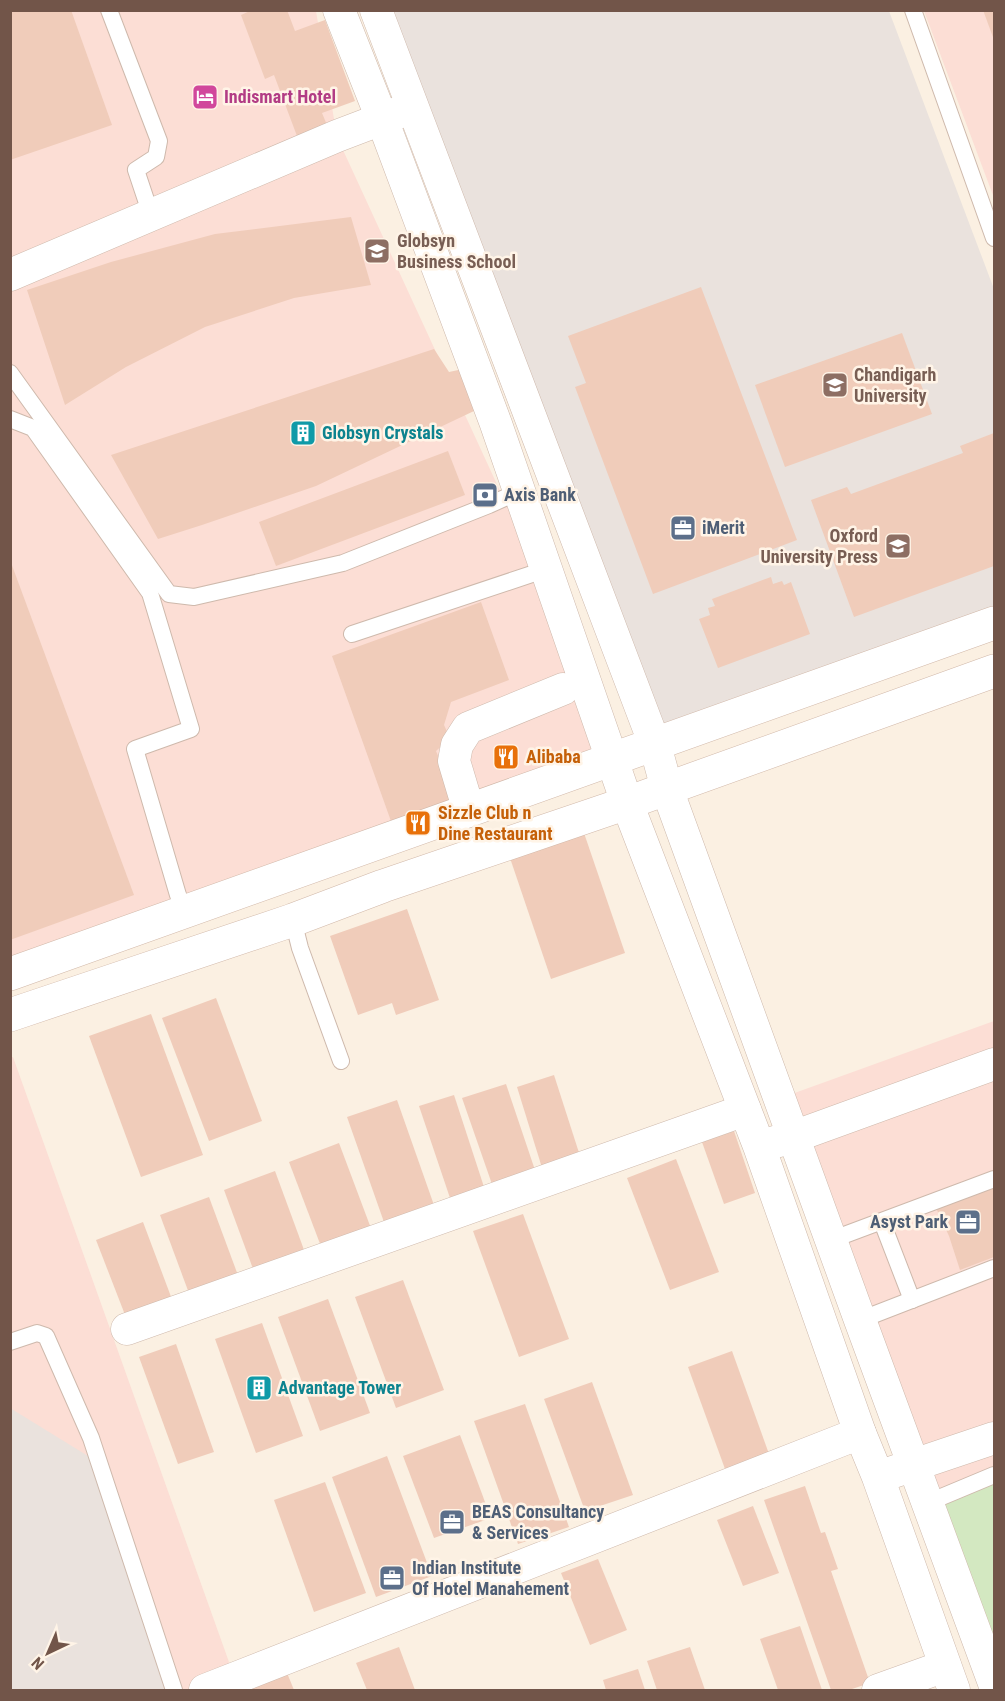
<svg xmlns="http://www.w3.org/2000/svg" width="1005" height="1701" font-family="'Roboto Condensed',sans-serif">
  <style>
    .commercial { fill: #fcded5 }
    .industrial { fill: #eae2dd }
    .green { fill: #d3e8c1 }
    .building { fill: #f0ccba }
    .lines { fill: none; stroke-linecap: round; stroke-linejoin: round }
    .service-casing { stroke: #ceb9ac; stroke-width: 18 }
    .minor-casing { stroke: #ceb9ac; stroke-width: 33 }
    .secondary-casing { stroke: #d1b8a9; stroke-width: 34 }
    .service { stroke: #fff; stroke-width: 16 }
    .minor { stroke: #fff; stroke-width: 32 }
    .secondary { stroke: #fff; stroke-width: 33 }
    .labels { text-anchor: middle; stroke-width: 5; stroke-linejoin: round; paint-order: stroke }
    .hotel-label { font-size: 18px; font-weight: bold; fill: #b23c85; stroke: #fff4e7; text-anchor: start }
    .education-label { font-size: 18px; font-weight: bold; fill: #785e54; stroke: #fff4e7; text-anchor: start }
    .culture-label { font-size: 18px; font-weight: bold; fill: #0d838f; stroke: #fff4e7; text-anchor: start }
    .service-label { font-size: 18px; font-weight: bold; fill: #4e5e75; stroke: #fff4e7; text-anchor: start }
    .food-label { font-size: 18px; font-weight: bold; fill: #c56008; stroke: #fff4e7; text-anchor: start }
  </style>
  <rect width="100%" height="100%" fill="#fbf0e2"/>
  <!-- commercial -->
  <g class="commercial">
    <polygon points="10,11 316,11 337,137 617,745 11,962"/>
    <polygon points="924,11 994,11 994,198"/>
    <polygon points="994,1021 994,1660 789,1095"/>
    <polygon points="13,1057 239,1690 11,1690 10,1058"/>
  </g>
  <!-- industrial -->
  <g class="industrial">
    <polygon points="393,11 889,11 994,289 994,608 655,745"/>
    <polygon points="10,1408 88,1456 173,1690 11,1690"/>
  </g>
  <!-- green -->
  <polygon class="green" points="994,1484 994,1678 931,1509"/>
  <!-- building -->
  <g class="building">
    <polygon points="10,10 71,10 112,125 10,160"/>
    <polygon points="252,10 287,10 295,31 325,20 355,101 322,113 327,125 297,136 274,75 265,79 241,15"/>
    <polygon points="983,10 994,10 994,40"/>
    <polygon points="351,217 371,285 294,298 205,327 126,367 65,405 27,290 111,262 215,234"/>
    <polygon points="701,287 797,540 653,594 575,387 586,383 568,336"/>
    <polygon points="902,333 932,414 785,467 755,385"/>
    <polygon points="434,349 449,372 463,369 474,411 316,486 202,525 158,539 111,455"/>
    <polygon points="994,433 994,566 854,617 811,500 847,487 851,494 963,453 960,446"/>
    <polygon points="448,451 465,495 276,566 259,522"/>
    <polygon points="10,560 134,895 10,940"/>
    <polygon points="771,577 773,584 782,581 784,585 791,582 810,634 718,668 699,619 710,615 708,608 715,606 712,599"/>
    <polygon points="481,602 509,680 451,702 444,725 450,738 436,751 457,802 392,824 332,656"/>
    <polygon points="584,833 625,953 551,979 510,858"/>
    <polygon points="407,909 439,1000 396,1015 392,1003 358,1015 330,936"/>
    <polygon points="216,998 262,1121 209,1141 162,1018"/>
    <polygon points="151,1014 203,1155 141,1177 89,1036"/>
    <polygon points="554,1075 581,1159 543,1171 517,1087"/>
    <polygon points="506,1084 537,1176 494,1190 462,1098"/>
    <polygon points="454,1095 484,1187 450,1198 419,1106"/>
    <polygon points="397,1100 435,1208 385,1225 347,1117"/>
    <polygon points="734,1131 755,1193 724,1204 702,1142"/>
    <polygon points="339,1143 372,1231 322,1249 289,1162"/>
    <polygon points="676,1159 719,1272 670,1290 627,1178"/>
    <polygon points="275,1171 307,1258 256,1277 224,1190"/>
    <polygon points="994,1187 994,1257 960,1270 949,1236 936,1208"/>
    <polygon points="209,1197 239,1278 190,1296 160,1215"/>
    <polygon points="523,1214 569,1339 519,1357 473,1231"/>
    <polygon points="143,1222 173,1302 127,1320 96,1240"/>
    <polygon points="403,1280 444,1390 396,1408 355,1297"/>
    <polygon points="328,1299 370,1413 320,1431 278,1317"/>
    <polygon points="262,1323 303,1436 256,1453 215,1339"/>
    <polygon points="176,1344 214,1452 178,1464 139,1357"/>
    <polygon points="732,1351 769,1454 725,1469 688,1367"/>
    <polygon points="592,1382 633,1495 585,1511 544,1399"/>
    <polygon points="525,1404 569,1527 518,1544 474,1421"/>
    <polygon points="460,1435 491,1518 434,1538 403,1456"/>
    <polygon points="387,1456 432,1576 376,1597 332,1477"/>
    <polygon points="325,1482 366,1593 314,1612 274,1500"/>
    <polygon points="805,1486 821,1533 825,1532 838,1569 831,1571 870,1683 849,1690 831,1690 764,1500"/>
    <polygon points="753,1506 779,1573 743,1586 717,1520"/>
    <polygon points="598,1559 627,1630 590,1645 561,1573"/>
    <polygon points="800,1626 822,1690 778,1690 760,1639"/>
    <polygon points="399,1647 415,1690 367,1690 356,1663"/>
    <polygon points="690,1647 705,1690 657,1690 647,1661"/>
    <polygon points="285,1668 294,1690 253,1690 249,1682"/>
    <polygon points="638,1669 645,1690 606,1690 603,1680"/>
  </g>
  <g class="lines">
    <defs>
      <g id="service">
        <polyline points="109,10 159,141 156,157 136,170 151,215"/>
        <polyline points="913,10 994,238"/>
        <polyline points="10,373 169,594 194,597 343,563 489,505 520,491"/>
        <polyline points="10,419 33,428 150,593 191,729 135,749 178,895 185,913"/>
        <polyline points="352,634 547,569"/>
        <polyline points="293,920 300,948 341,1061"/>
        <polyline points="882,1222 912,1300"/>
        <polyline points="831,1240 994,1179"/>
        <polyline points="860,1320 994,1268"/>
        <polyline points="10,1342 37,1333 46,1336 91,1438 174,1690"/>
        <polyline points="927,1503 994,1475"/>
      </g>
      <g id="minor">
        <polyline points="339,10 382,119 496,424 627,803 759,1146 860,1433 878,1477 954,1690"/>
        <polyline points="376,10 655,745 667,789 860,1320 994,1683"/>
        <polyline points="10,275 337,136 400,112"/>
        <polyline points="469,811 454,761 457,745 468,728 563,689"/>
        <polyline points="775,1142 793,1137 994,1064"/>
        <polyline points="127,1329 745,1110"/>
        <polyline points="893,1472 994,1438"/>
        <polyline points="205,1690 860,1433"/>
        <polyline points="878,1690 945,1666"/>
      </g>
      <g id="secondary">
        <polyline points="10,974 994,623"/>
        <polyline points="10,1015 293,920 383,886 627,803 994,671"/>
      </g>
    </defs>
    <!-- service casing -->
    <use href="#service" class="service-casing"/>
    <!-- minor casing -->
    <use href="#minor" class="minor-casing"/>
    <!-- secondary casing -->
    <use href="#secondary" class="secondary-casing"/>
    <!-- service -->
    <use href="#service" class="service"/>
    <!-- minor -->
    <use href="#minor" class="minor"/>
    <!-- secondary -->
    <use href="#secondary" class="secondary"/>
  </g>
  <!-- icons -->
  <defs>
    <symbol id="hotel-square" viewBox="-11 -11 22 22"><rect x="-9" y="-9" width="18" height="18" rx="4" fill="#d1479c" stroke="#fff4e7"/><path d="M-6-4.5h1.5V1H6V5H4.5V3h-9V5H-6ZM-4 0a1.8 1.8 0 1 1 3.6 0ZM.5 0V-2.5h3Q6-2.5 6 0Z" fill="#fff"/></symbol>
    <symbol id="school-square" viewBox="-11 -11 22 22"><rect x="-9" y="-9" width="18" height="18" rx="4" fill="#8d6e63" stroke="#fff4e7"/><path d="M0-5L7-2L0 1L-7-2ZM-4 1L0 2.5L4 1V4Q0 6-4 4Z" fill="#fff"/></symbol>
    <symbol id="university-square" viewBox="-11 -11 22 22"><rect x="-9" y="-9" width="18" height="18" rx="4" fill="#8d6e63" stroke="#fff4e7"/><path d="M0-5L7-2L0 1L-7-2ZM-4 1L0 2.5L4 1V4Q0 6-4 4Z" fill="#fff"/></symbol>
    <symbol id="building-square" viewBox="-11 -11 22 22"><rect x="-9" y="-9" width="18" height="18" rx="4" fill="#0f9aa8" stroke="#fff4e7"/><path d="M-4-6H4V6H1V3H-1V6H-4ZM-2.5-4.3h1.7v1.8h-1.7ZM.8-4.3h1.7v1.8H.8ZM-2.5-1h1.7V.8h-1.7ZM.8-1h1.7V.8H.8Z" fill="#fff"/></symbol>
    <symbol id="bank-square" viewBox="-11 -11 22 22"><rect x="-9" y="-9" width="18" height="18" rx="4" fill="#5c6f8a" stroke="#fff4e7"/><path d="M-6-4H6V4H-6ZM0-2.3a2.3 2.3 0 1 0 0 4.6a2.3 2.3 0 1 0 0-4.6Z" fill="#fff"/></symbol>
    <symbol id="office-square" viewBox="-11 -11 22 22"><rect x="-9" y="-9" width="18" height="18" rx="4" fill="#5c6f8a" stroke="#fff4e7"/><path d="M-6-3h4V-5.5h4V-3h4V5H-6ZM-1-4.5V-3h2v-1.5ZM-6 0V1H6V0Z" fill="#fff"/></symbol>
    <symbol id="restaurant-square" viewBox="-11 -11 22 22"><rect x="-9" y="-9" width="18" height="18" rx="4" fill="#e8710a" stroke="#fff4e7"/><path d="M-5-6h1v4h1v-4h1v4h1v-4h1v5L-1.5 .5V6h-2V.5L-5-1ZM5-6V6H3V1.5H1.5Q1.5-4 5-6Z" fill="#fff"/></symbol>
  </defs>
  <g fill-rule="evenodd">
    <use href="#hotel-square" x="190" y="82" width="30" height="30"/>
    <use href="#school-square" x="362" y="236" width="30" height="30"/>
    <use href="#university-square" x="820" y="370" width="30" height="30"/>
    <use href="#building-square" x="288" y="418" width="30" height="30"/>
    <use href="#bank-square" x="470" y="480" width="30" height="30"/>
    <use href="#office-square" x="668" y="513" width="30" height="30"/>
    <use href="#university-square" x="883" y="531" width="30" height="30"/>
    <use href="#restaurant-square" x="491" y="742" width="30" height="30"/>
    <use href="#restaurant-square" x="403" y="808" width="30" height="30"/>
    <use href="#office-square" x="953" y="1207" width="30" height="30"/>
    <use href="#building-square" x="244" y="1373" width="30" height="30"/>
    <use href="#office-square" x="437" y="1507" width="30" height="30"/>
    <use href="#office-square" x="377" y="1563" width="30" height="30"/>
  </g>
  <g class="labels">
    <!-- hotel labels -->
    <g class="hotel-label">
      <text x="224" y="103">Indismart Hotel</text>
    </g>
    <!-- education labels -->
    <g class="education-label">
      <text x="397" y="247">Globsyn<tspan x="397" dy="21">Business School</tspan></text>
      <text x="854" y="381">Chandigarh<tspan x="854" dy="21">University</tspan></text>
      <text x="878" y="542" text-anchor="end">Oxford<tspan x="878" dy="21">University Press</tspan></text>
    </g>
    <!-- culture labels -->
    <g class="culture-label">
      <text x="322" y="439">Globsyn Crystals</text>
      <text x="278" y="1394">Advantage Tower</text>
    </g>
    <!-- service labels -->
    <g class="service-label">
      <text x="504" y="501">Axis Bank</text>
      <text x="702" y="534">iMerit</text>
      <text x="948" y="1228" text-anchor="end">Asyst Park</text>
      <text x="472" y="1518">BEAS Consultancy<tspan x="472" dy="21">&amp; Services</tspan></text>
      <text x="412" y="1574">Indian Institute<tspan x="412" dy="21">Of Hotel Manahement</tspan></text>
    </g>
    <!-- food labels -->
    <g class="food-label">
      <text x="526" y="763">Alibaba</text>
      <text x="438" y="819">Sizzle Club n<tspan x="438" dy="21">Dine Restaurant</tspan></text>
    </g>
  </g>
  <!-- border -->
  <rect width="1005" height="1701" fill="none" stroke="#725549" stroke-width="24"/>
  <!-- north arrow -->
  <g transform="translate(48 1653) rotate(224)" stroke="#fff4e7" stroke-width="4.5" paint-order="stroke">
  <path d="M0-4.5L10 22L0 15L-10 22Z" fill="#725549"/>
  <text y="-9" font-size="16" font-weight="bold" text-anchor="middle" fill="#725549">N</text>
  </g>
</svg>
